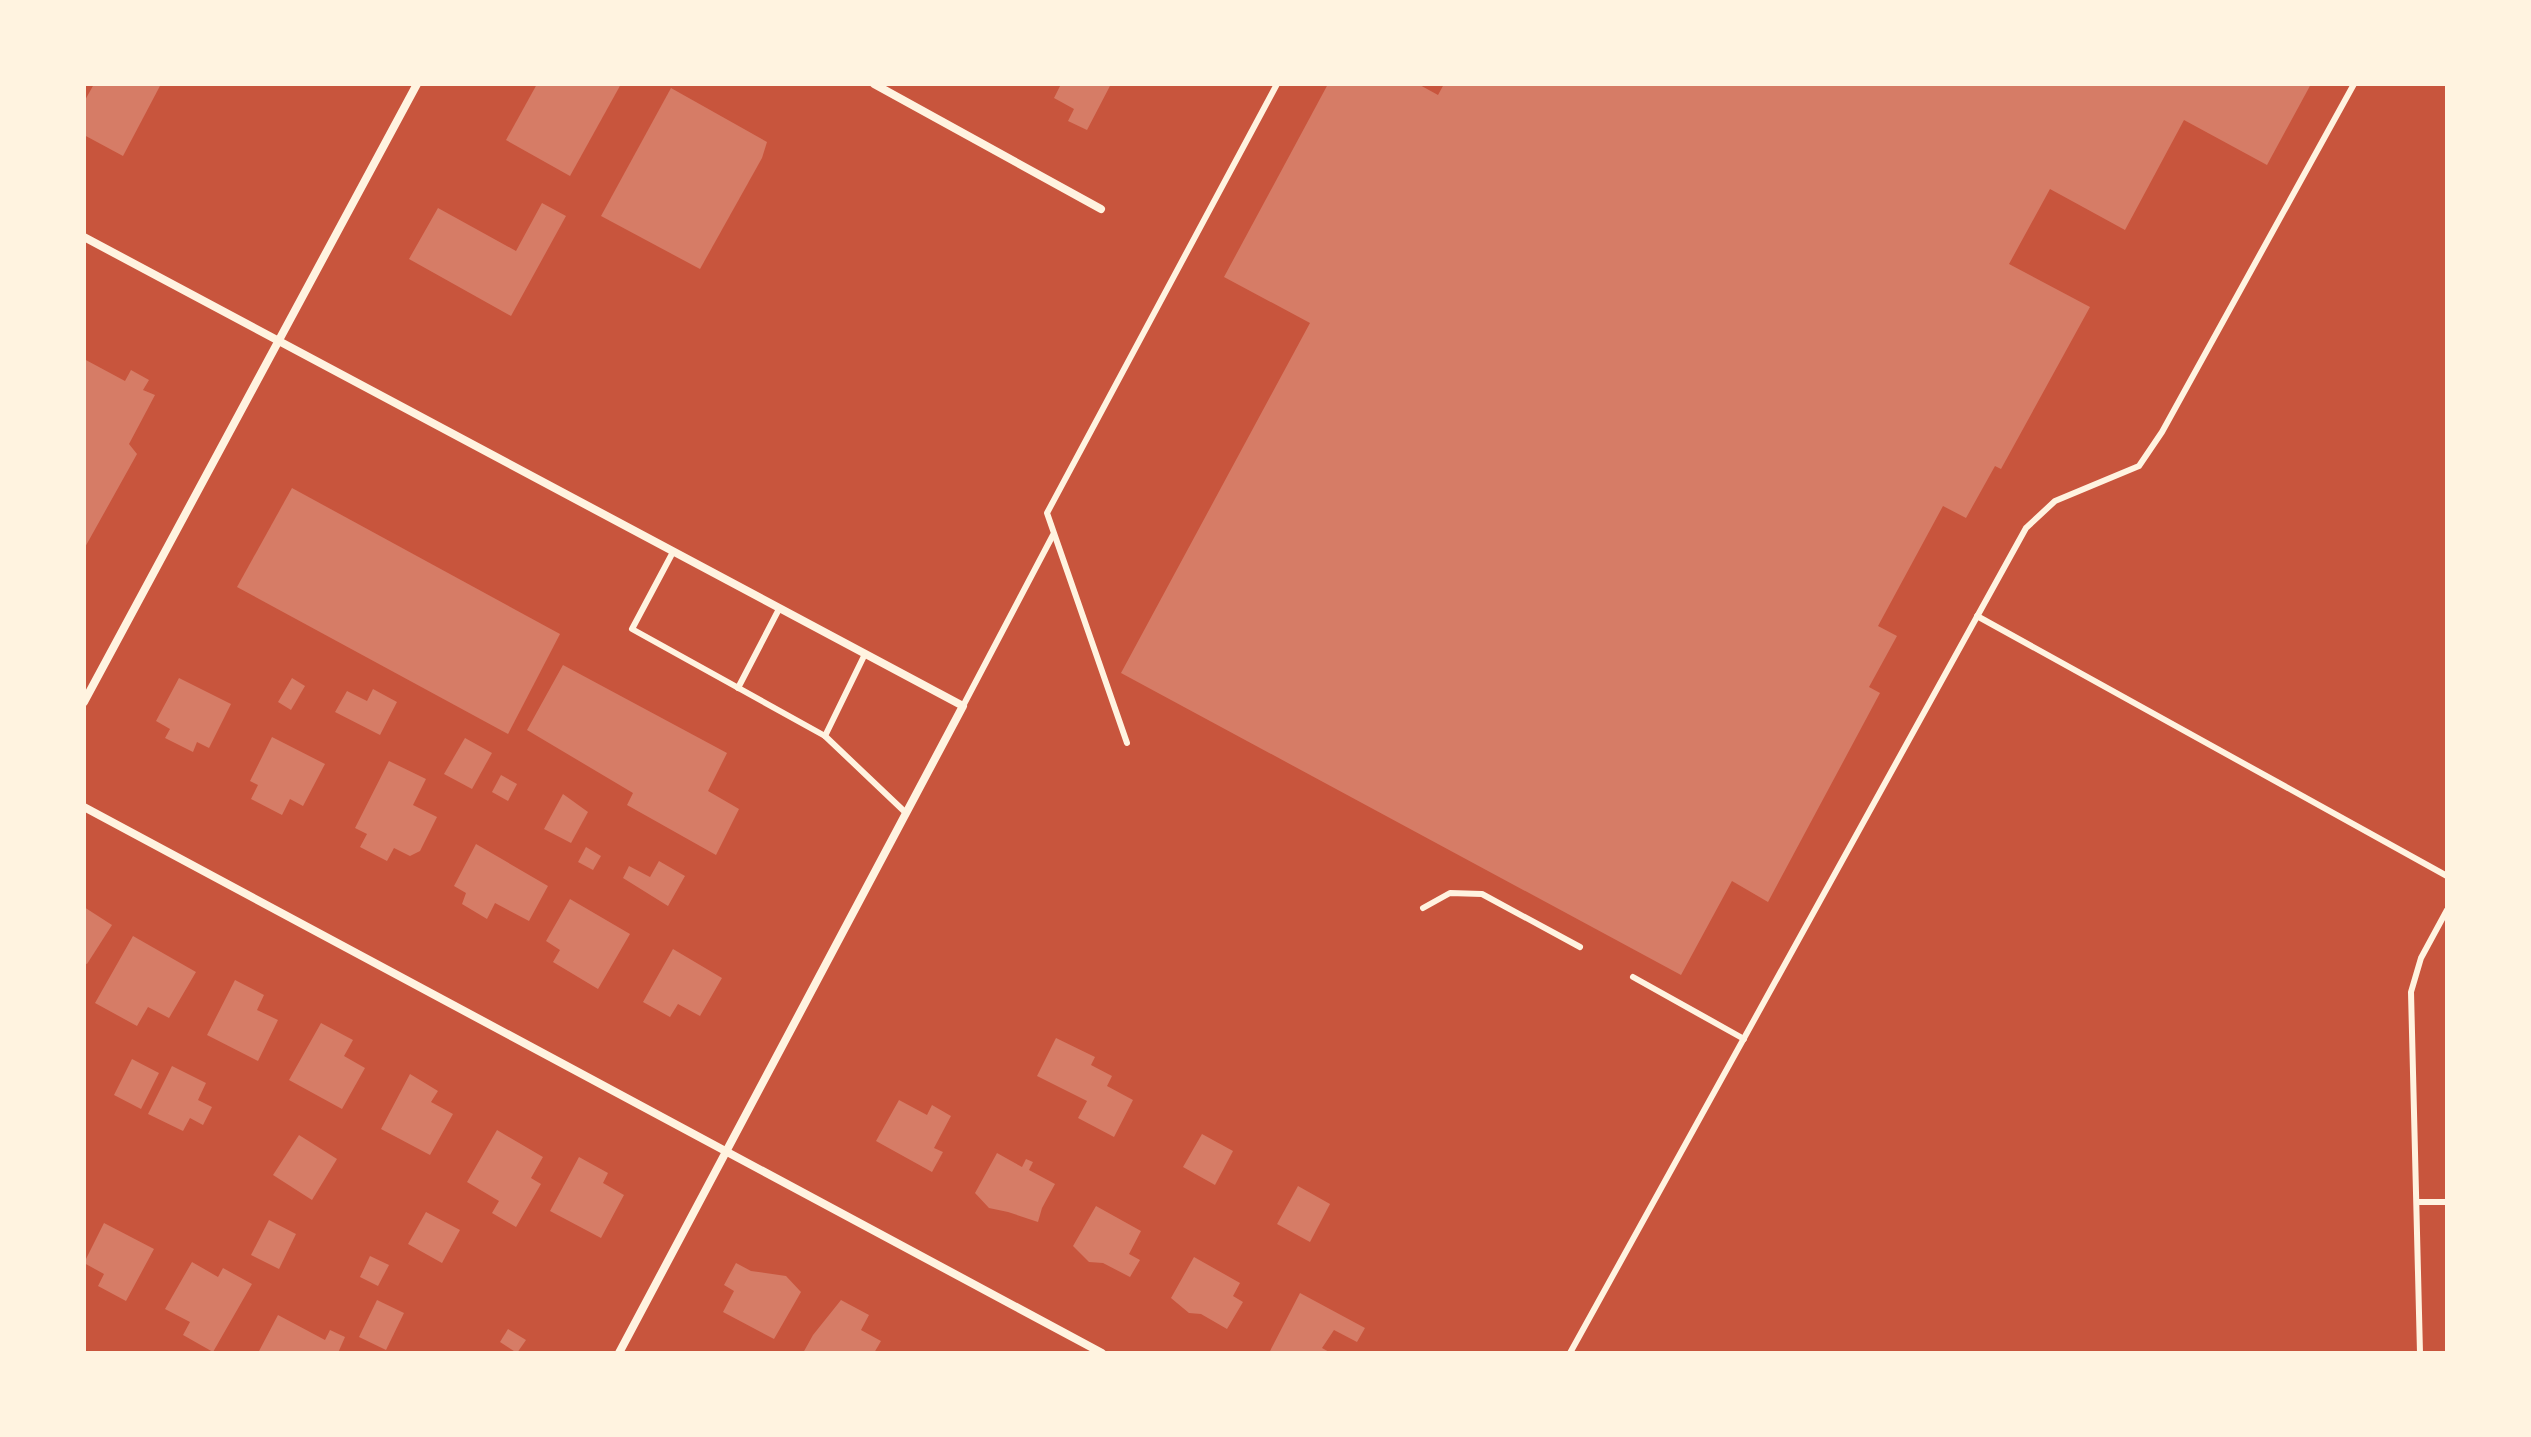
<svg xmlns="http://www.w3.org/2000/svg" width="2531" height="1437" font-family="'Titillium Web',sans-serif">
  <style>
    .building { fill: #d67c66 }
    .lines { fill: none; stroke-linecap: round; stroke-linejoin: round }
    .service { stroke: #fff3e0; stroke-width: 6 }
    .minor { stroke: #fff3e0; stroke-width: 8 }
  </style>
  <rect width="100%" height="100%" fill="#c8553d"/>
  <!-- building -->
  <g class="building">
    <polygon points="94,84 161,84 123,156 84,135 84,102"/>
    <polygon points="537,84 621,84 570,176 506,140"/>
    <polygon points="1061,84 1111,84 1087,130 1068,121 1074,109 1054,98"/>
    <polygon points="1328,84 1418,84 1438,95 1444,84 2311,84 2267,165 2184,120 2125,230 2050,189 2009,264 2090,307 2001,469 1995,466 1966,518 1943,506 1878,626 1897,636 1869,687 1880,693 1768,902 1732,881 1681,975 1121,673 1310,323 1224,277"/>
    <polygon points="671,88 767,142 762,158 700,269 601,216"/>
    <polygon points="542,203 566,216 511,316 409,259 438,208 516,251"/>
    <polygon points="84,359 125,381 131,370 149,380 143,390 155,395 129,444 137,454 84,549"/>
    <polygon points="292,488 560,634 508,734 237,587"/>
    <polygon points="563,665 727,753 708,791 739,809 716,855 627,805 633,793 527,730"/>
    <polygon points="179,678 231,704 209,748 197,742 193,752 165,738 170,729 156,721"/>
    <polygon points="292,678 305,686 291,710 278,702"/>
    <polygon points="373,689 397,702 380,735 335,712 347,691 367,701"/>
    <polygon points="272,737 325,764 303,806 290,799 282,815 251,799 258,785 250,781"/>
    <polygon points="465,738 492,753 472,789 444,774"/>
    <polygon points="389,761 426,779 413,805 437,817 420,851 410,856 394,848 387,861 360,847 367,834 355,828"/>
    <polygon points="501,775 517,784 508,801 492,792"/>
    <polygon points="563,794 588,812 571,843 544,829"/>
    <polygon points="476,844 548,886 529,921 495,903 487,919 462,904 466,893 454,886"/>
    <polygon points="586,847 601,856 593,870 578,862"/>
    <polygon points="659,861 685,876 668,906 623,878 629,866 650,877"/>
    <polygon points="570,899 630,934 598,989 553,962 560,950 546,941"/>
    <polygon points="84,907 112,925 87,964 84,963"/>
    <polygon points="133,936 196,972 169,1018 148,1007 137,1026 95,1003"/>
    <polygon points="673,949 722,978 700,1016 678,1004 670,1017 643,1002"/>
    <polygon points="235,980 264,995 257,1010 278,1020 258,1061 207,1035"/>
    <polygon points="321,1023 353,1040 344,1056 365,1068 342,1109 289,1080"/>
    <polygon points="1056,1038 1095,1057 1091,1065 1112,1076 1107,1086 1133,1100 1114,1137 1078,1118 1087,1101 1037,1076"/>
    <polygon points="132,1059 159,1073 141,1109 114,1095"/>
    <polygon points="172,1066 206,1083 198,1100 212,1107 203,1125 190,1118 183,1131 148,1114"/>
    <polygon points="410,1074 438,1091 431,1102 453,1114 430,1155 381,1129"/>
    <polygon points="899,1100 927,1115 932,1105 951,1116 934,1148 943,1152 932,1172 876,1141"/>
    <polygon points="497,1130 543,1157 531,1178 541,1184 516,1227 492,1213 499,1201 467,1182"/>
    <polygon points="1202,1134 1233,1151 1215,1185 1183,1167"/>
    <polygon points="299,1135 337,1159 312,1200 273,1175"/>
    <polygon points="997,1153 1022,1167 1026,1159 1033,1162 1029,1170 1055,1184 1042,1208 1038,1222 1008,1212 989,1208 975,1193"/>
    <polygon points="579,1157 608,1173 603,1183 624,1195 601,1238 550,1211"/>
    <polygon points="1298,1186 1330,1204 1310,1242 1277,1224"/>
    <polygon points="1096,1206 1141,1231 1129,1254 1140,1260 1130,1277 1103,1263 1089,1262 1073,1246"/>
    <polygon points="426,1212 460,1230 442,1263 408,1244"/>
    <polygon points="269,1220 296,1234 279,1269 251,1255"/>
    <polygon points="104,1223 154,1249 126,1301 98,1286 104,1274 84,1263"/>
    <polygon points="370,1256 389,1265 378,1286 360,1277"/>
    <polygon points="1194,1257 1240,1283 1233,1296 1243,1302 1227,1329 1201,1314 1189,1313 1171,1298"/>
    <polygon points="192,1262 218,1277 223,1268 252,1284 213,1352 183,1335 190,1322 165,1309"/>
    <polygon points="736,1263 751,1271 786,1276 801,1292 774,1339 723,1312 734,1291 724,1285"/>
    <polygon points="1300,1293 1365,1328 1357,1342 1334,1330 1322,1348 1331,1353 1269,1353"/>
    <polygon points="377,1300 404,1313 386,1350 359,1337"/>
    <polygon points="841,1300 869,1315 861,1330 881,1341 874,1353 803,1353 813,1335"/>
    <polygon points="278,1315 325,1340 330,1330 345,1337 338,1353 258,1353"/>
    <polygon points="508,1329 526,1340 517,1353 500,1342"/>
  </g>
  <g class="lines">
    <!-- service -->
    <g class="service">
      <polyline points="673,552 632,629 825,736 906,813"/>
      <polyline points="1977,616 2447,876"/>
      <polyline points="738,688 779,609"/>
      <polyline points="963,706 1053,535"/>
      <polyline points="825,736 865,654"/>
      <polyline points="1127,743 1047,513 1277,84"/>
      <polyline points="1423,908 1450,893 1482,894 1580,947"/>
      <polyline points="1633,977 1744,1039"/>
      <polyline points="2417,1202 2447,1202"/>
      <polyline points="1570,1353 2026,528 2055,501 2139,466 2162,432 2354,84"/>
      <polyline points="2420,1353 2411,992 2421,958 2447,910"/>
    </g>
    <!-- minor -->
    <g class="minor">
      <polyline points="874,84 1101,209"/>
      <polyline points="84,237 963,706 619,1353"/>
      <polyline points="84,702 417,84"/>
      <polyline points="84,807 1102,1353"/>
    </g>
  </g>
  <!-- border -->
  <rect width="2531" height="1437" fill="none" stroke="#fff3e0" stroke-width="172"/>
</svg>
